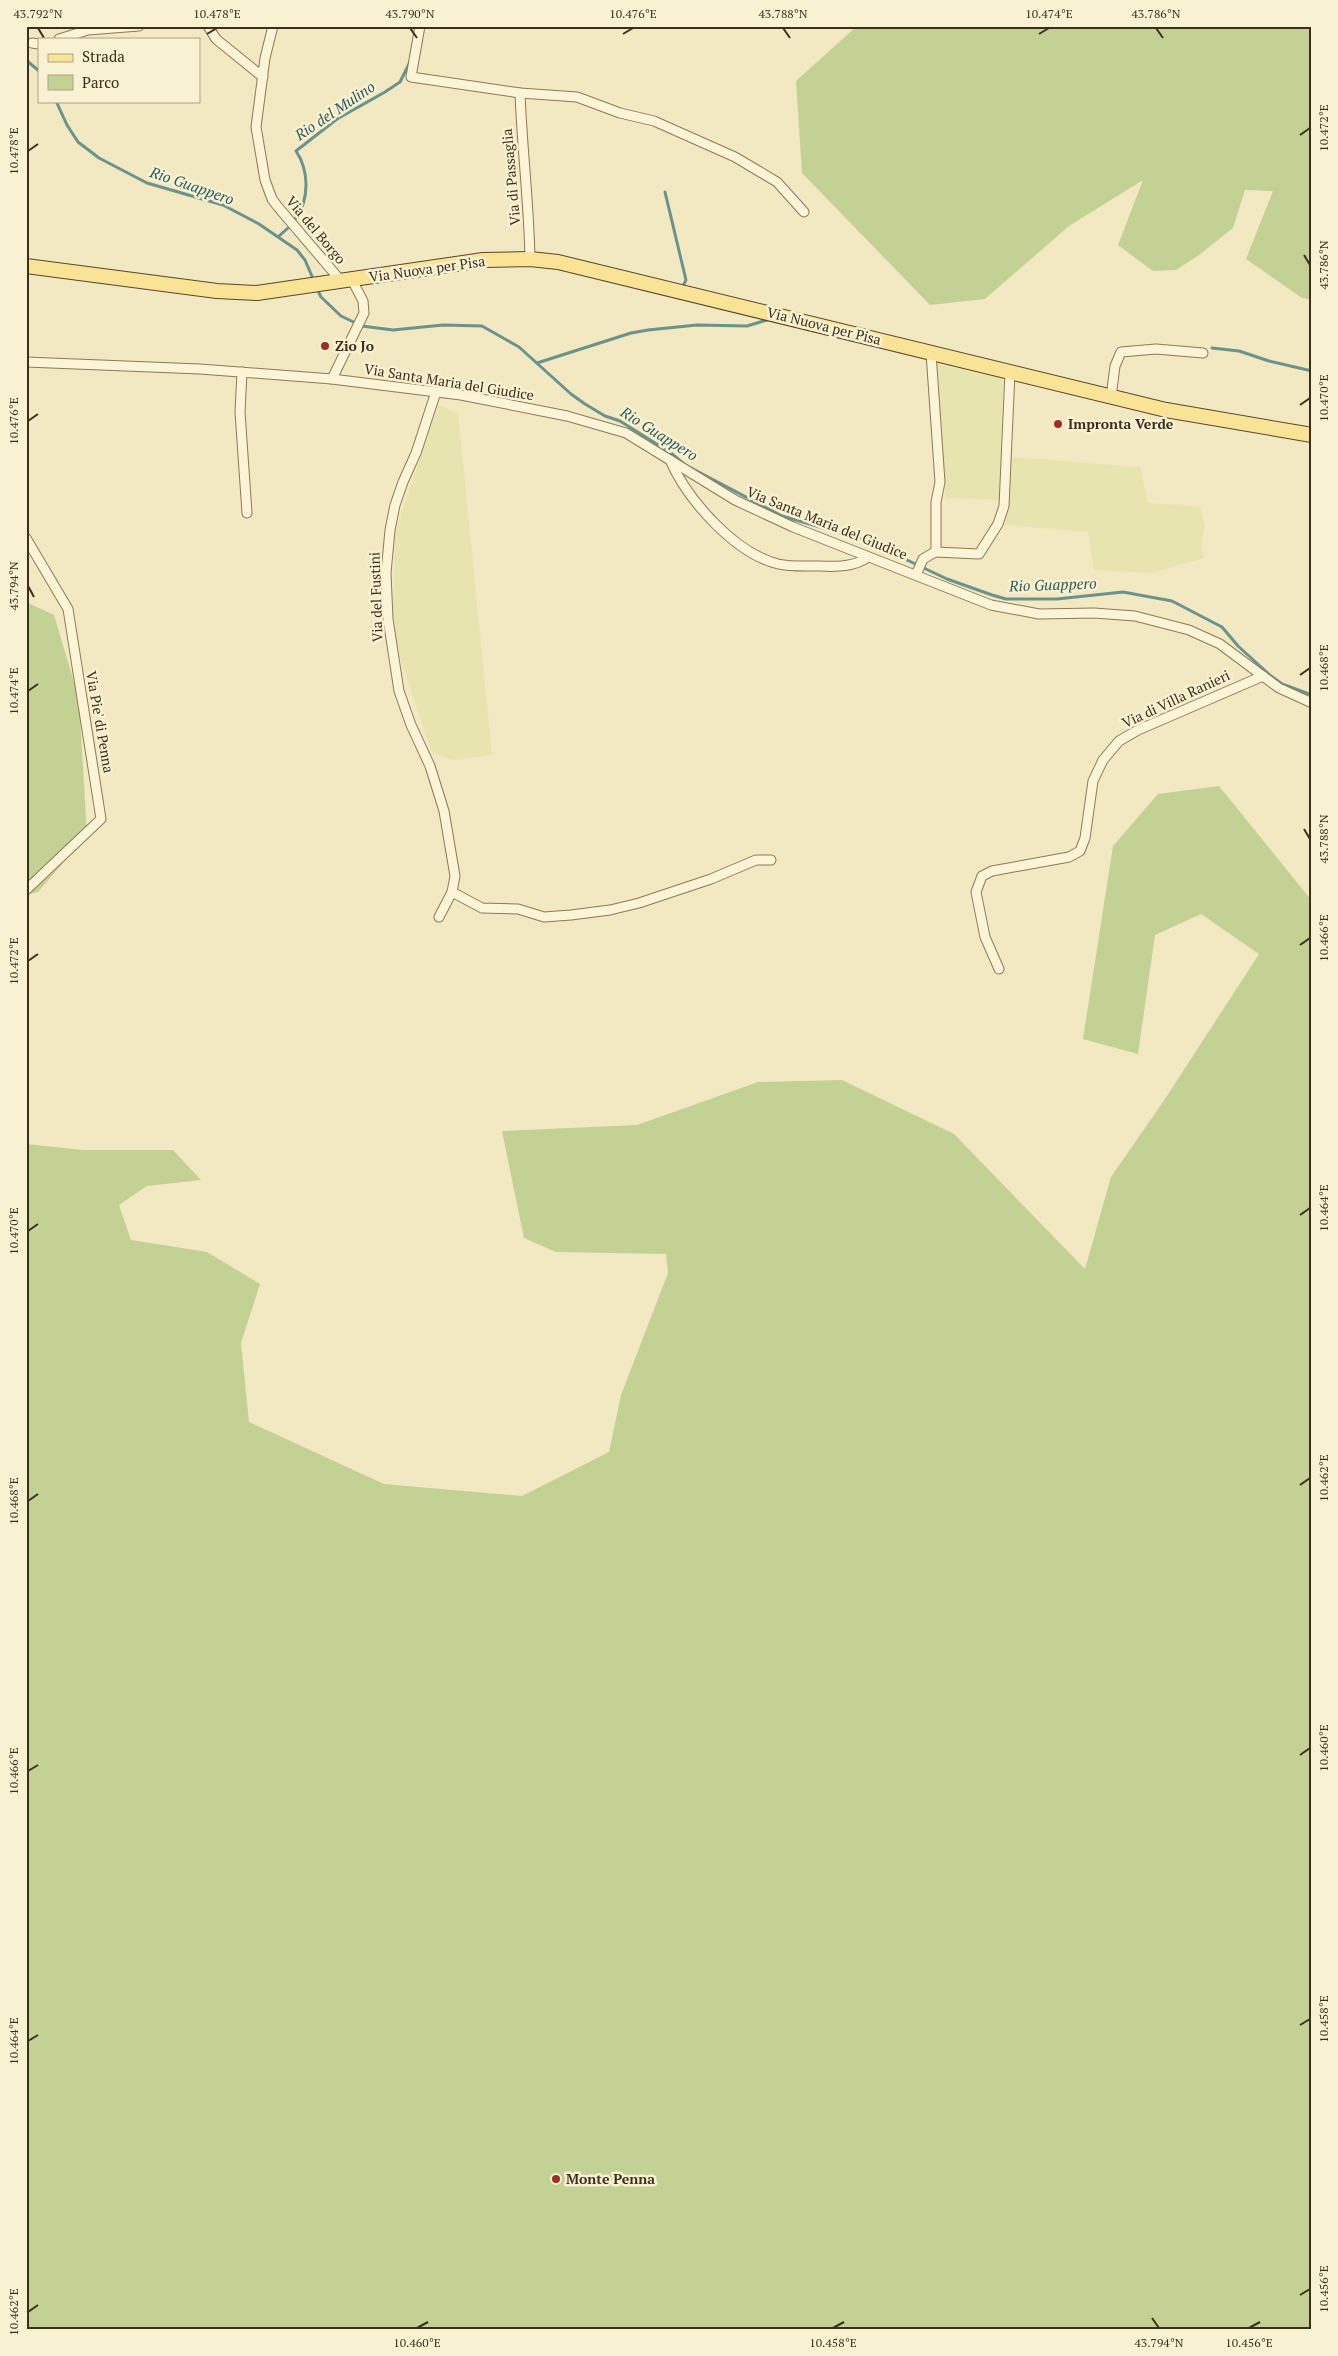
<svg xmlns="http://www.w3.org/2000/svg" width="1338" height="2356" font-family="'PT Serif',serif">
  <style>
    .farmland { fill: #e8e4af }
    .green { fill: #c4d195 }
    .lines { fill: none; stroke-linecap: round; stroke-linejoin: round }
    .stream { stroke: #6a938d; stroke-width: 3 }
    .minor-casing { stroke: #8d7957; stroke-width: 11 }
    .primary-casing { stroke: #5b462c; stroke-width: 16 }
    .minor { stroke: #fbf4d6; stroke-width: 9 }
    .primary { stroke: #f8e397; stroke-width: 14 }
    .ticks { fill: none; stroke: #3c2f1d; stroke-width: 2 }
    .poi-dot { fill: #a12e22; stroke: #f8f1d2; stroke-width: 2 }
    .labels { text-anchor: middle; stroke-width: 5; stroke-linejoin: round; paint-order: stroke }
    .street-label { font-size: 14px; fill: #3c2f1d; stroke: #f8f1d2 }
    .poi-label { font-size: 14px; font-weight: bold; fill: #3c2f1d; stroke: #f8f1d2; text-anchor: start }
    .water-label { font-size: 15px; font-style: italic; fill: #2b5b5d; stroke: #f8f1d2 }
    .neatline { fill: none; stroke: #3c2f1d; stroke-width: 2 }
    .ticks-label { font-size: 12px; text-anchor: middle; fill: #3c2f1d }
  </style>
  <rect width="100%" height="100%" fill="#f2e8c2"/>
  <!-- farmland -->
  <g class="farmland">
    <polygon points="937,364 1003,378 1001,456 1140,467 1148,503 1200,506 1205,526 1201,543 1204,558 1151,573 1094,570 1088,532 1005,525 1010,500 946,498 937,426"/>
    <polygon points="438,405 458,413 492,755 453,760 432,753 403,667 393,626 395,532"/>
  </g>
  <!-- green -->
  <g class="green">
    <polygon points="857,26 1312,26 1312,300 1302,298 1246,259 1273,191 1245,190 1233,228 1199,255 1176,270 1153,271 1118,245 1143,180 1069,226 985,299 930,305 802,173 796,81"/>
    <polygon points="26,602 54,615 79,699 87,835 38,892 26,895"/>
    <polygon points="1219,786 1312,901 1312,2330 26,2330 26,1144 83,1150 173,1150 201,1180 147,1186 119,1205 131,1240 207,1252 260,1284 241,1343 249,1422 384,1484 522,1496 609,1452 621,1395 668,1273 666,1254 556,1252 524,1238 502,1131 637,1125 758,1082 842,1080 954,1134 1085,1269 1111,1177 1165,1099 1259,954 1201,914 1155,935 1138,1054 1083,1039 1113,846 1158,794"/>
  </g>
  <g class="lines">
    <!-- stream -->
    <g class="stream">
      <polyline points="26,60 39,71"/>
      <polyline points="56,101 67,125 78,142 99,158 147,183 223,205 259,224 297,250 305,260 314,281"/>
      <polyline points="665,192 686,280 684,284"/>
      <path d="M295,219C310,200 309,170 296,151L337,119L385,92L400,82L410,62"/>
      <polyline points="279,236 288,228"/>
      <polyline points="316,287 321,297 341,316 362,326 393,330 443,325 482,326 519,347 571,394 585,404 605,416 620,421 671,453 685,465"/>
      <polyline points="1212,348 1239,351 1269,361 1312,371"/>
      <polyline points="537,363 631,333 648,330 697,325 747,326 767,320"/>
      <polyline points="691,468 782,516 865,540 947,579 992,595 1006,599 1057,599 1123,592 1172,601 1222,627 1238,646 1271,676 1282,684 1312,695"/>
    </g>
    <defs>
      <g id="minor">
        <polyline points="208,26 216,39 263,77"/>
        <polyline points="273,26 265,58 256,127 265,180 272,199 278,207 341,281"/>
        <polyline points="420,26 411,77 520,93 577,97 620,113 654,121 735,157 777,182 804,212"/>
        <polyline points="59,39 88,30 139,26"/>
        <polyline points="32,43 39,44"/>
        <path d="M520,93C522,148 529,203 530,259"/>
        <polyline points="26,362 200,369 332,379 461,395 567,416 626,433 735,500 793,527 991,605 1039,614 1094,613 1135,616 1189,630 1220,644 1279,688 1312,703"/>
        <polyline points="242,372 240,412 247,513"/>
        <polyline points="332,379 364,313 363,301 352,280"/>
        <polyline points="436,392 416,453 403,482 395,505 390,530 386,573 388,619 399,691 411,725 430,766 444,811 455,876 452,892 439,917"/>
        <polyline points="1111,397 1115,366 1121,352 1156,349 1203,353"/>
        <path d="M670,460C687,499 734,553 778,564C791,567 807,566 820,566C836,567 855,567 868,557"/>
        <polyline points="26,538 68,609 101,819 26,890"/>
        <polyline points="935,552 979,554 998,524 1004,506 1010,372"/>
        <polyline points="916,575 923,559 935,552 936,548 936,502 940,482 931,353"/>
        <polyline points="452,892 482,908 518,909 544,917 571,915 610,910 639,903 711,879 756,860 771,860"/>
        <polyline points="999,969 985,937 976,892 982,876 992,871 1069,857 1080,851 1085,838 1093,781 1103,760 1119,741 1138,730 1263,676"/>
      </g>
      <polyline id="primary" points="26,266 217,291 257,293 483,260 530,259 558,262 1166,410 1312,435"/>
    </defs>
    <!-- minor casing -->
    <use href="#minor" class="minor-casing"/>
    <!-- primary casing -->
    <use href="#primary" class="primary-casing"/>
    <!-- minor -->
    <use href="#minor" class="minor"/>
    <!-- primary -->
    <use href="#primary" class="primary"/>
  </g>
  <!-- ticks -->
  <path class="ticks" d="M38,28L44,38M410,28L417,38M783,28L790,38M1156,28L1163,38M207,34L217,28M623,34L633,28M1039,34L1049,28M1300,135L1310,128M28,151L38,144M1304,255L1310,265M1300,405L1310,398M28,421L38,414M28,586L34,597M1300,675L1310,668M28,691L38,684M1304,829L1310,839M1300,945L1310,938M28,961L38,954M1300,1215L1310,1208M28,1231L38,1224M1300,1485L1310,1478M28,1501L38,1494M1300,1755L1310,1748M28,1771L38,1765M1300,2025L1310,2019M28,2041L38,2035M1300,2295L1310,2289M28,2312L38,2305M1152,2318L1159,2328M417,2328L428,2322M833,2328L844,2322M1249,2328L1260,2322"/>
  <!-- markers -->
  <g class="poi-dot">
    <circle cx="325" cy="346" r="5"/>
    <circle cx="1058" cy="424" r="5"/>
    <circle cx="556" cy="2179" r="5"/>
  </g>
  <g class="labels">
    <!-- street labels -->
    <g class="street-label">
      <text transform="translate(511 177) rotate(-95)" y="5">Via di Passaglia</text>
      <text transform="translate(316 230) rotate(50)" y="5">Via del Borgo</text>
      <text transform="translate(427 269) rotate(-8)" y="5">Via Nuova per Pisa</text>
      <text transform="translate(824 326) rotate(14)" y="5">Via Nuova per Pisa</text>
      <text transform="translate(449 382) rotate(9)" y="5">Via Santa Maria del Giudice</text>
      <text transform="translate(827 523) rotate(22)" y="5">Via Santa Maria del Giudice</text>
      <text transform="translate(376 597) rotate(-92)" y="5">Via del Fustini</text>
      <text transform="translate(1176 699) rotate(-25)" y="5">Via di Villa Ranieri</text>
      <text transform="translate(100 722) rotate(80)" y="5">Via Pie' di Penna</text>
    </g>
    <!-- poi labels -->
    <g class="poi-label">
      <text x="335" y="351">Zio Jo</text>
      <text x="1068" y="429">Impronta Verde</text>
      <text x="566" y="2184">Monte Penna</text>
    </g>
    <!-- water labels -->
    <g class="water-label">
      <text transform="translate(335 111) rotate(-34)" y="5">Rio del Mulino</text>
      <text transform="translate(192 186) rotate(19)" y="5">Rio Guappero</text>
      <text transform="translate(659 434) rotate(32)" y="5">Rio Guappero</text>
      <text transform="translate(1053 585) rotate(-2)" y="5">Rio Guappero</text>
    </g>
  </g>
  <!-- border -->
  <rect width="1338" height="2356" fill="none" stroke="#f8f1d2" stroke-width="55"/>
  <!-- legend -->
  <rect x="38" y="38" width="162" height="65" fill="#f8f1d2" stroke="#ada38a"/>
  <rect x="48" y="54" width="25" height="8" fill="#f8e397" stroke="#ada38a"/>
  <text x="82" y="62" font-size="15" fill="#3c2f1d">Strada</text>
  <rect x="48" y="75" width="25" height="15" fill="#c4d195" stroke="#ada38a"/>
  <text x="82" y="88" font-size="15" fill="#3c2f1d">Parco</text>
  <rect x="28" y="28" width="1282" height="2300" class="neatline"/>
  <g class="ticks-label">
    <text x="38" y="18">43.792°N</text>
    <text x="217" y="18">10.478°E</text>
    <text x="410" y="18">43.790°N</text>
    <text x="633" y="18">10.476°E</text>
    <text x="783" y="18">43.788°N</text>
    <text x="1049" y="18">10.474°E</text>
    <text x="1156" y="18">43.786°N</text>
    <text transform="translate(1324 128) rotate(-90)" y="4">10.472°E</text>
    <text transform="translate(14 151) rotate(-90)" y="4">10.478°E</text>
    <text transform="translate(1324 265) rotate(-90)" y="4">43.786°N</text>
    <text transform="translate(1324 398) rotate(-90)" y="4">10.470°E</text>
    <text transform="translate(14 421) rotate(-90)" y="4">10.476°E</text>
    <text transform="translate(14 586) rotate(-90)" y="4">43.794°N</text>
    <text transform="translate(1324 668) rotate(-90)" y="4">10.468°E</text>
    <text transform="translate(14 691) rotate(-90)" y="4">10.474°E</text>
    <text transform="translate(1324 839) rotate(-90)" y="4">43.788°N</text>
    <text transform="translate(1324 938) rotate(-90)" y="4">10.466°E</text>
    <text transform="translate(14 961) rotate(-90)" y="4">10.472°E</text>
    <text transform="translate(1324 1208) rotate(-90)" y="4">10.464°E</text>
    <text transform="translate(14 1231) rotate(-90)" y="4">10.470°E</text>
    <text transform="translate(1324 1478) rotate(-90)" y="4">10.462°E</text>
    <text transform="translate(14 1501) rotate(-90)" y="4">10.468°E</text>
    <text transform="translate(1324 1748) rotate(-90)" y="4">10.460°E</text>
    <text transform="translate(14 1771) rotate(-90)" y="4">10.466°E</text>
    <text transform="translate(1324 2019) rotate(-90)" y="4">10.458°E</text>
    <text transform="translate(14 2041) rotate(-90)" y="4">10.464°E</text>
    <text transform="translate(1324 2289) rotate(-90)" y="4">10.456°E</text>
    <text transform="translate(14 2312) rotate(-90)" y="4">10.462°E</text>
    <text x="417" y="2347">10.460°E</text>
    <text x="833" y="2347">10.458°E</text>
    <text x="1159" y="2347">43.794°N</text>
    <text x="1249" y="2347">10.456°E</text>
  </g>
</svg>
